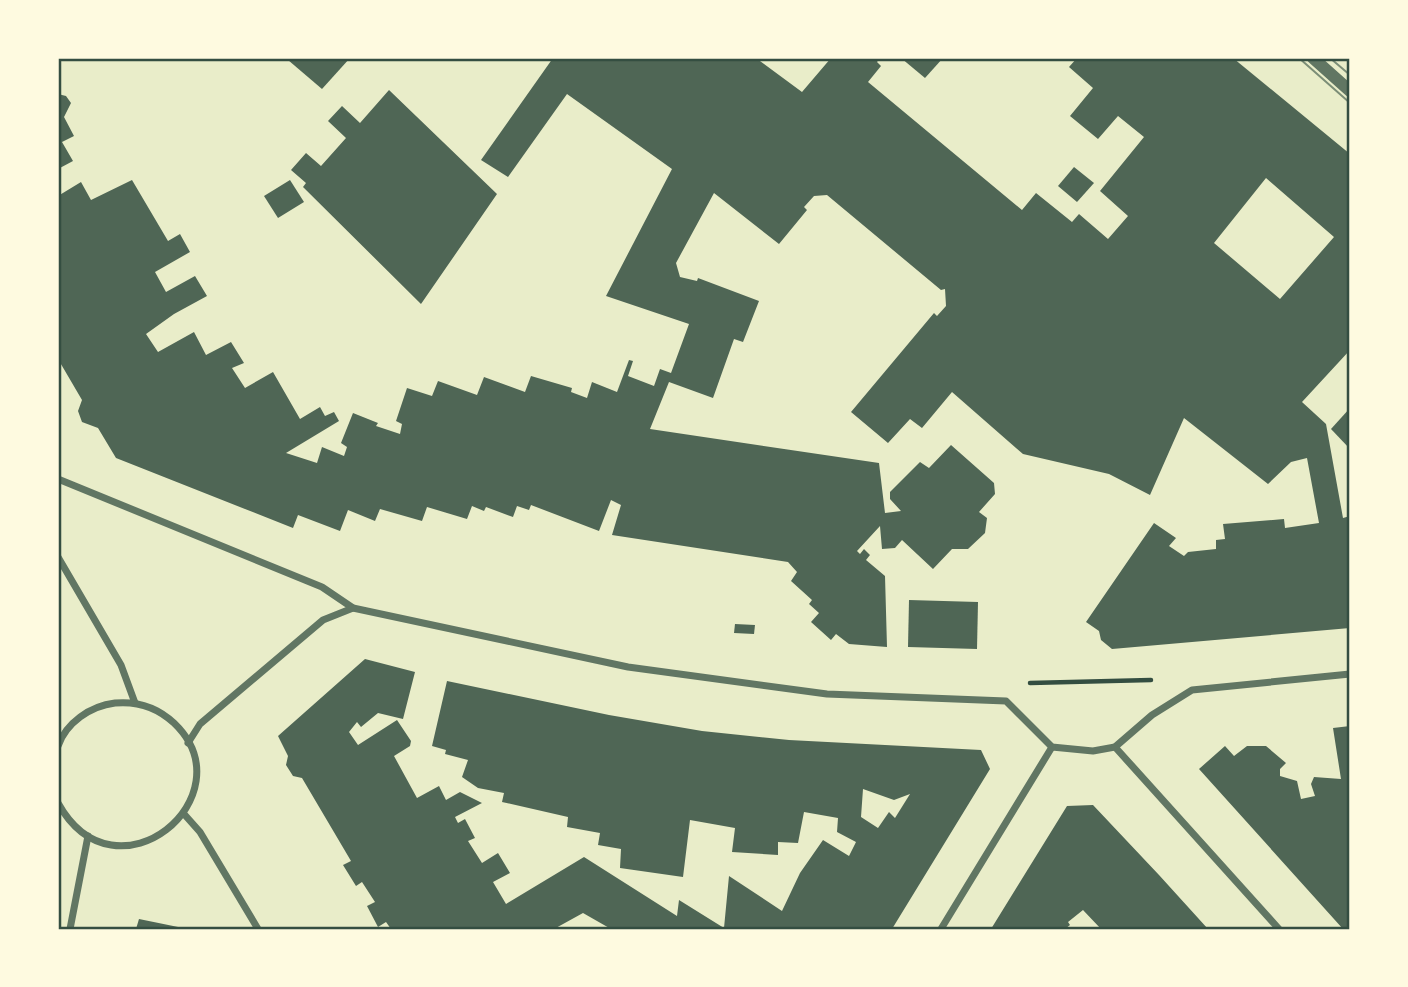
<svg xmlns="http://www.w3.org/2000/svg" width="1408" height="987" font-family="Rubik,sans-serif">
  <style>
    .building { fill: #4f6655; fill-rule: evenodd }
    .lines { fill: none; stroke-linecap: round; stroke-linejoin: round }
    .path { stroke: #344e41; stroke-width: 4.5 }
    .minor { stroke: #617663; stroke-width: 7 }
    .tertiary { stroke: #617663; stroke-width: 12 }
    .tram { stroke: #7c8e77; stroke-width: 2 }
    .neatline { fill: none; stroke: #344e41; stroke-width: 2.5 }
  </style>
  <rect width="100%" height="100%" fill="#e9edc9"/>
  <!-- building -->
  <g class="building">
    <polygon points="290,58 350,58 322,89 288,60"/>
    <path d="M553,58H756L802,92L831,58H880L877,62L881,66L868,82L1022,210L1036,193L1072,222L1079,214L1108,239L1128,216L1100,191L1144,137L1118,116L1098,139L1070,116L1093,88L1069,67L1077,58H1233L1350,154V350L1302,402L1326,424L1343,518L1350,516V628L1112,649L1101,640L1099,631L1086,622L1154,523L1176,538L1169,546L1184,556L1188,552L1216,549V540L1225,539L1223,524L1284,519L1285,528L1319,523L1307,458L1291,462L1268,484L1184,418L1150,495L1109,474L1023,454L952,392L922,428L910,419L888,443L851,412L934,313L937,316L946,306L945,289L941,290L827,195L814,196L804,207L807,210L779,244L714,193L676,263L680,277L697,281L698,278L759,301L743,342L734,339L713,398L669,382L650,429L879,463L885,513L901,511L890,499V492L920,462L929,468L951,445L994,483L995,494L979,512L987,518L985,533L968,549H952L933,569L902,540L895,548L882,549L880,526L857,551L860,554L864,549L870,555L866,560L885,576L887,647L849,644L836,634L831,640L811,622L819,613L809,604L812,600L791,581L797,572L788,562L612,535L621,505L611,500L599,531L531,505L529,510L517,506L513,517L486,507L484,511L472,506L467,519L427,507L422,521L380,509L375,521L348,510L340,531L298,515L293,528L116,458L98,428L82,422L78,411L82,400L58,359V196L81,182L91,200L132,180L168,241L180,234L190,252L155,272L166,292L195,276L207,296L174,314L146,334L158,352L194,332L206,355L231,342L244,363L232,368L245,388L273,372L300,419L320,407L325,416L334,412L339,421L286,453L317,463L322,447L344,456L347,447L341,443L353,413L378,423L376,426L400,434L402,424L396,421L407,388L432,396L438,381L477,395L484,377L525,392L531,376L572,388L571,392L587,398L592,382L617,392L629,360L633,361L628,376L654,386L660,369L671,373L689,324L606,296L672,169L567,94L508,177L481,160ZM1266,178L1334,237L1280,299L1214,243Z"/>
    <polygon points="901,58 943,58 925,78"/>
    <polygon points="389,90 497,194 421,304 303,187 306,183 291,170 306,153 321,166 346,138 328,121 342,106 360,123"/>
    <polygon points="58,94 66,96 71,103 64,117 74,136 62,142 73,161 58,169"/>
    <polygon points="1074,167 1094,183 1077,202 1058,186"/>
    <polygon points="290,180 304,202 278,218 264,196"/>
    <polygon points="1350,408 1350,449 1331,429"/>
    <polygon points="909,600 978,602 977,649 908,647"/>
    <polygon points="735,624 755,625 754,634 734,633"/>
    <path d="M365,659L415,672L403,719L378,713L361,727L357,722L349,732L358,745L397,720L411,741L410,746L394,756L417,798L439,786L446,800L460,792L482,803L455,817L458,823L465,819L475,838L468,841L482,863L498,853L510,873L493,882L506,904L584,857L677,916L679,900L724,928L729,876L782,911L800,873L823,840L849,856L856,842L837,832L838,818L804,812L798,843L778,842V855L732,852L735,828L690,820L683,877L620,868L621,849L598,845L600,833L567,827L568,817L502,802L504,793L478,788L462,777L468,760L445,754L446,750L432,746L447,681L609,715L702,731L789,740L981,750L990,769L892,929H611L583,913L554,929H391L386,922L378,927L367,906L375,902L362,882L356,886L343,865L351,861L302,778L293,776L286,765L288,756L278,736ZM863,789L894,800L910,794L895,818L889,812L878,828L861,817Z"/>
    <polygon points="1350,726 1350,929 1343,929 1199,769 1225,746 1234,756 1247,746 1266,746 1286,763 1280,769 1280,776 1297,781 1301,799 1315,796 1311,784 1314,777 1341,779 1333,728"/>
    <polygon points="1093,805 1159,875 1208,929 1101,929 1083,910 1068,922 1070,925 1065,929 991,929 1067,806"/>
    <polygon points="139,919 183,928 183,929 136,929"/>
  </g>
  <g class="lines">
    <!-- path -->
    <polyline class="path" points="1030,683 1151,680"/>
    <!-- minor -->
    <g class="minor">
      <polyline points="58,479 322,587 353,608 628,667 827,694 1006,701 1052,747 1093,751 1115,747 1152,715 1192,690 1350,674"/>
      <polyline points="58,557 121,665 135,703"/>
      <polyline points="188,743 200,724 323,620 353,608"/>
      <path d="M58,746C66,723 90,706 115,703C137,701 158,708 174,723C250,796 116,908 58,803"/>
      <polyline points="1115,747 1279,929"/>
      <polyline points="184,814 200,832 258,929"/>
      <polyline points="70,929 88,836"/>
      <polyline points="941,929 1052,747"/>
    </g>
    <!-- tertiary -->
    <polyline class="tertiary" points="1313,58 1350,91"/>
    <!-- tram -->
    <g class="tram">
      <polyline points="1299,58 1350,103"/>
      <polyline points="1330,58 1350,75"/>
    </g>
  </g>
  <!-- border -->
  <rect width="1408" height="987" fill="none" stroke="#fefae0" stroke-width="119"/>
  <rect x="60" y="60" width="1288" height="868" class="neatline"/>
</svg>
